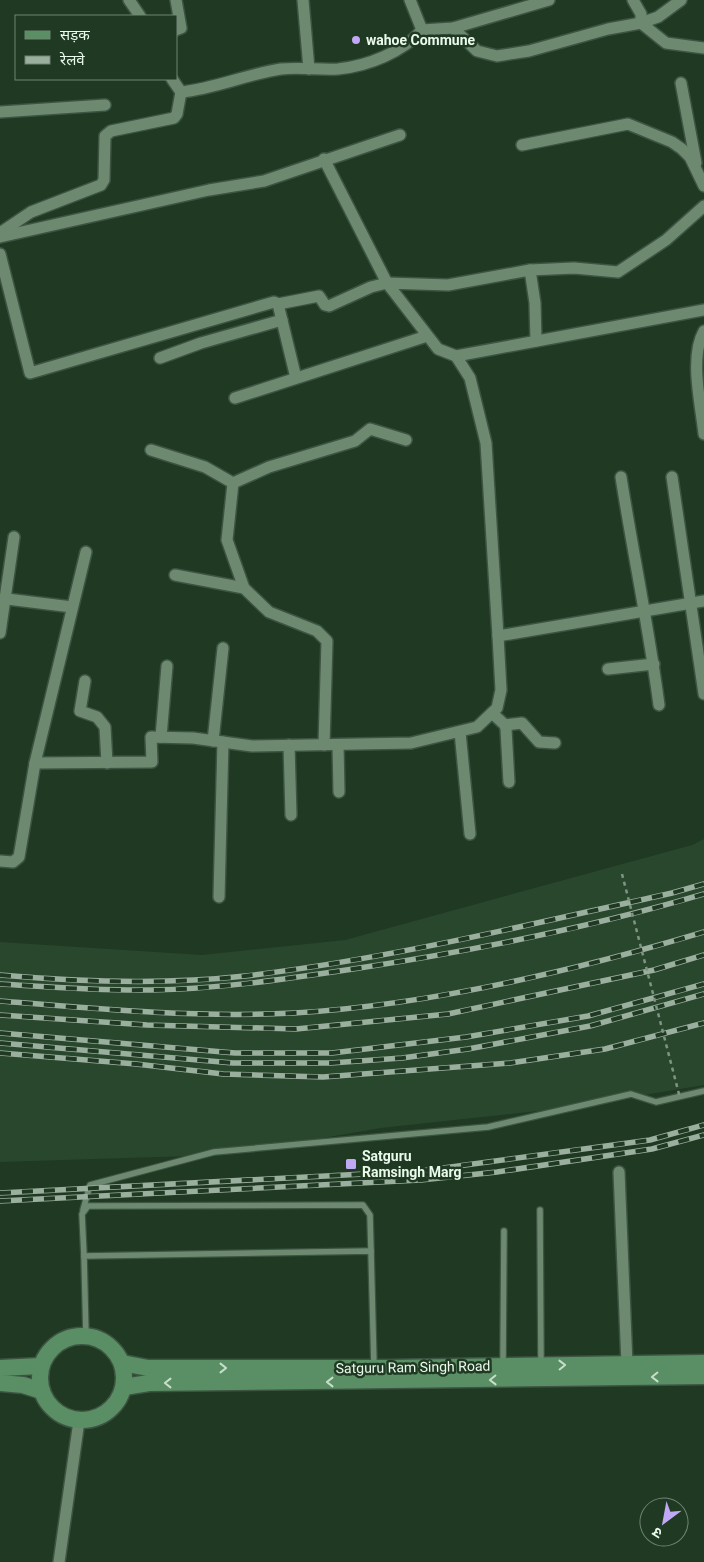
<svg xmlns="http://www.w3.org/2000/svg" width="704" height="1562" font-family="Roboto,'Noto Sans Devanagari',sans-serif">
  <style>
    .built { fill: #28472d }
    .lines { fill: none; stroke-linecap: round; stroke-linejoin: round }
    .lane-casing { stroke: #3d5442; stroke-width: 8 }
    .street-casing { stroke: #3d5442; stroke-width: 14 }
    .secondary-casing { stroke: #3d5442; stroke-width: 19 }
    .lane { stroke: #6d8a71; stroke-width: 5.5 }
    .street { stroke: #6d8a71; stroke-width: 11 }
    .secondary { stroke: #5a8f65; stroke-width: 16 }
    .rail-casing { stroke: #9baf9e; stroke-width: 5.5 }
    .rail { stroke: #1f3923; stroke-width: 4; stroke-dasharray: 11; stroke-linecap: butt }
    .path-bridge { stroke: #7f9482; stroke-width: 2.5; stroke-dasharray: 4 4; stroke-linecap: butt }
    .oneway { stroke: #c6dfca }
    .poi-dot { fill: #c0a8f4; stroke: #1f3923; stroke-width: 2 }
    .labels { text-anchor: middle; stroke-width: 5; stroke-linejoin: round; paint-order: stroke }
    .poi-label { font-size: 14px; font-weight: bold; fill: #eafaec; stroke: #1f3923; text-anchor: start }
    .street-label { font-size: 14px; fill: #eafaec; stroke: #1f3923 }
  </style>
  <rect width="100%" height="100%" fill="#1f3923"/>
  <!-- built -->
  <polygon class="built" points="704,839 704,1085 566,1108 381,1128 224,1155 0,1162 0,942 202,955 345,940 692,845"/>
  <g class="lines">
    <defs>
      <g id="lane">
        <polyline points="83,1210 90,1185 214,1152 488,1127 631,1094 656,1102 704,1091"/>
        <polyline points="540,1210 541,1363"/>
        <polyline points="84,1256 82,1214 88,1206 363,1205 370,1215 371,1251"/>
        <polyline points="86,1336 84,1256 371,1251 374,1366"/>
        <polyline points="503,1364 504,1231"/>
      </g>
      <g id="street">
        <polyline points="129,0 140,16"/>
        <polyline points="176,0 181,28 176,30"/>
        <polyline points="303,0 309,69"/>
        <polyline points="410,0 422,30"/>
        <polyline points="633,0 641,14 641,23"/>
        <polyline points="641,23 666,43 704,48"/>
        <polyline points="453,28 477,51 497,56 529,51 608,29 641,23 658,17 681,0"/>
        <polyline points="681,83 696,163"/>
        <path d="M181,92C214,89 247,74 281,69C300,67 319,70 338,69C368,66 403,52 422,30L453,28L549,0"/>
        <polyline points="0,112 105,105"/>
        <polyline points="522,145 628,124 672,142 682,149 690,157 704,186"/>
        <polyline points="0,233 31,212 101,185 104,180 105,136 111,131 174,118 177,114 181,92 172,79"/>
        <polyline points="0,237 209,190 264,181 400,135"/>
        <polyline points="0,254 30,373 274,302 278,304 296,378"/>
        <polyline points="530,270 535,303 536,341"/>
        <polyline points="278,304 319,296 325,305 329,306 371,287 387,283 324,159"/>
        <path d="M704,331C689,357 701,405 704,434"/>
        <polyline points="456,356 438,349 387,283 448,285 530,270 574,268 618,272 666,240 704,206"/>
        <polyline points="160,358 201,343 282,320"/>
        <polyline points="235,398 427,336"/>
        <polyline points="151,450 205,467 233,483 227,540 244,588 269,612 317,631 327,641 324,745"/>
        <path d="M621,477C633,553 649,629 659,705"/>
        <polyline points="672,477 704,694"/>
        <polyline points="233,483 269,467 355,441 370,429 406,440"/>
        <polyline points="175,575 244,588"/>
        <polyline points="7,599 72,607"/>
        <polyline points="0,633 14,537"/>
        <polyline points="498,636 486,443 470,378 456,356 704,310"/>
        <polyline points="608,669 654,664"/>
        <polyline points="85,681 80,711 97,717 105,727 107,763"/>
        <polyline points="492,713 505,725 506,729 509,782"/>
        <polyline points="505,725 522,723 539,742 555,743"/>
        <polyline points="460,732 470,834"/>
        <polyline points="161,737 167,666"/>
        <polyline points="213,741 223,648"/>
        <polyline points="289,745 291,815"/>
        <polyline points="338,745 339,792"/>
        <polyline points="35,763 86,552"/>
        <polyline points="0,861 13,862 19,857 35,763 152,762 151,737 193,738 252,746 411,743 477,727 497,708 501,690 498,636 704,601"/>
        <polyline points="219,897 223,742"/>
        <polyline points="619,1172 627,1364"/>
        <polyline points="59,1562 79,1421"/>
      </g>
      <g id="secondary">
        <circle cx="82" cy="1378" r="42"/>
        <polyline points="122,1363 148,1368 390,1368 704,1363"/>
        <polyline points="0,1368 41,1366"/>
        <polyline points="0,1383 23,1385 42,1391"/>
        <polyline points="124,1387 149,1383 704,1376"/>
      </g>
    </defs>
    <!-- lane casing -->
    <use href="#lane" class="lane-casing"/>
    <!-- street casing -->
    <use href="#street" class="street-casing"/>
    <!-- secondary casing -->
    <use href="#secondary" class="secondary-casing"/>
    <!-- lane -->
    <use href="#lane" class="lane"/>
    <!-- street -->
    <use href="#street" class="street"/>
    <!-- secondary -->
    <use href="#secondary" class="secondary"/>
    <defs>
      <g id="rail">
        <path d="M0,975C81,982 164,985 245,976C389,959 531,924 672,893L704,884"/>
        <path d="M0,984C50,987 101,991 151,990C219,989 286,979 353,969C472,951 589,928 704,894"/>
        <path d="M0,1001C97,1009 196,1018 294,1013C429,1005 574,971 704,932"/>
        <polyline points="0,1015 147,1025 296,1029 448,1014 654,970 704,955"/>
        <polyline points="0,1033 235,1053 332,1053 466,1037 588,1016 704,984"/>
        <polyline points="0,1043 233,1063 331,1063 402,1058 468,1049 590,1026 704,994"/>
        <polyline points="0,1053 136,1064 223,1074 323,1077 510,1063 605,1049 704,1023"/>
        <polyline points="0,1193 421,1171 650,1140 704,1125"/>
        <polyline points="0,1201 421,1180 497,1172 652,1149 704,1135"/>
      </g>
    </defs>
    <!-- rail casing -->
    <use href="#rail" class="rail-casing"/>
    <!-- rail -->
    <use href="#rail" class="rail"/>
    <!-- path-bridge -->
    <polyline class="path-bridge" points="622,874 680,1098"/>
  </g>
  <!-- one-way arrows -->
  <defs><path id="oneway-chevron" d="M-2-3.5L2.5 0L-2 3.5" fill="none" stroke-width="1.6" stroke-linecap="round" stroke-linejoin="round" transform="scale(1.25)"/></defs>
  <g class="oneway">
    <use href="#oneway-chevron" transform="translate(562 1365) rotate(-1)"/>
    <use href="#oneway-chevron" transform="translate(223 1368)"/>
    <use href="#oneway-chevron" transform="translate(655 1377) rotate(179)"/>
    <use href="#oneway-chevron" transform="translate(493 1380) rotate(179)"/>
    <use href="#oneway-chevron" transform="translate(330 1382) rotate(180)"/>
    <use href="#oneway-chevron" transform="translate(168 1383) rotate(180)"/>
  </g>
  <!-- markers -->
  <g class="poi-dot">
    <circle cx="356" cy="40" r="5"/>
    <rect x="345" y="1158" width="12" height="12" rx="2.5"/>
  </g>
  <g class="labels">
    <!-- poi labels -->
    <g class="poi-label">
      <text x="366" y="45">wahoe Commune</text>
      <text x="362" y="1161">Satguru<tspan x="362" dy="16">Ramsingh Marg</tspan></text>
    </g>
    <!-- street labels -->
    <g class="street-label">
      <text transform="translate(413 1367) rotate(-1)" y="5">Satguru Ram Singh Road</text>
    </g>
  </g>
  <!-- legend -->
  <rect x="15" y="15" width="162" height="65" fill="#1f3923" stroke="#708673"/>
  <rect x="25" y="31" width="25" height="8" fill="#5a8f65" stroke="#708673"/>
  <text x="60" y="40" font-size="15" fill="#eafaec">सड़क</text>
  <rect x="25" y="56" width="25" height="8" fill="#9baf9e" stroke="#708673"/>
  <text x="60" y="65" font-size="15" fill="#eafaec">रेलवे</text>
  <!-- north arrow -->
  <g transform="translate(664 1522) rotate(212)"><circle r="24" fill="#1f3923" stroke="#708673"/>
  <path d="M0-4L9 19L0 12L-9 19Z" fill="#c0a8f4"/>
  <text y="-8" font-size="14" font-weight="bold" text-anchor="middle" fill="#eafaec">उ</text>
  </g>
</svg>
